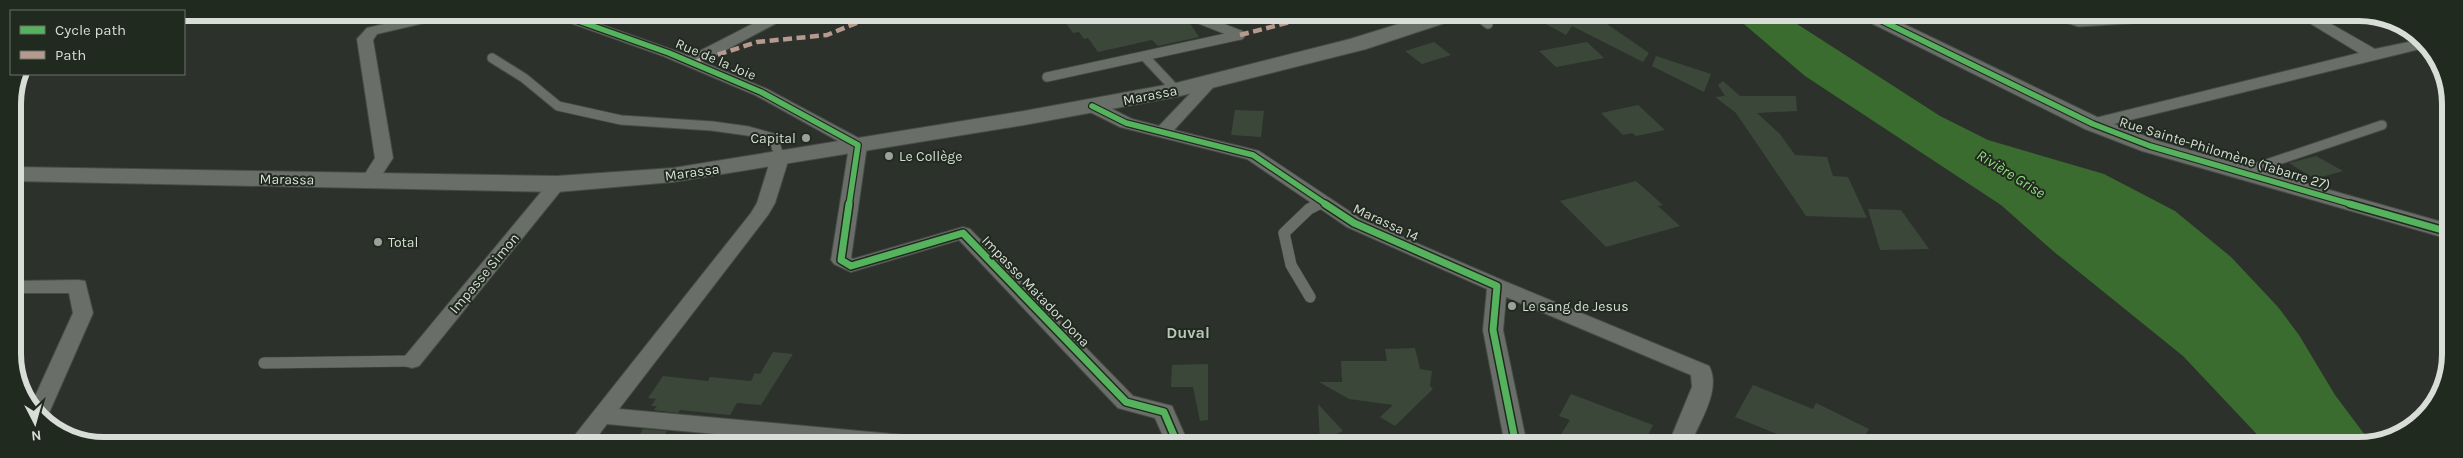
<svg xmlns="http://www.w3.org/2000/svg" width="2463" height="458" font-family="Karla,sans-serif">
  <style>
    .water { fill: #3a6c2f }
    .building { fill: #3b4839 }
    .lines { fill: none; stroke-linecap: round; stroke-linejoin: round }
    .service-far1-casing { stroke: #484c47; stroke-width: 11 }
    .service-casing { stroke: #484c47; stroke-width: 12 }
    .minor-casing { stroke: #484c47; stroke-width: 2 }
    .tertiary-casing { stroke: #484c47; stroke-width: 2 }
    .secondary-casing { stroke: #484c47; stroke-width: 2 }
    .service-far1 { stroke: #6a6e69; stroke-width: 9 }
    .service { stroke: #6a6e69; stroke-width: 11 }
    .minor { fill: #6a6e69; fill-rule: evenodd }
    .tertiary { fill: #6a6e69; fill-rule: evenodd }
    .secondary { fill: #6a6e69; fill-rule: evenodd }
    .quiet { stroke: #b69a8f; stroke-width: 4.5; stroke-dasharray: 9 4.5; stroke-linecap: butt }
    .cycleway-far1-casing { stroke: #212a1f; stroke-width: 8 }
    .cycleway-casing { stroke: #212a1f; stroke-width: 10 }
    .cycleway-far1 { stroke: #56b35d; stroke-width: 5.5 }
    .cycleway { stroke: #56b35d; stroke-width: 7 }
    .poi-dot { fill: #9ca19b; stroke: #212a1f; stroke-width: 2 }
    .labels { text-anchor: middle; stroke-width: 4; stroke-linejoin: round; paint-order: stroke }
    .street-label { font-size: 14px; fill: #d8ded7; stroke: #212a1f }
    .poi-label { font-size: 14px; fill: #d8ded7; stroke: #212a1f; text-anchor: start }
    .water-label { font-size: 15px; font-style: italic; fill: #91dd82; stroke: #212a1f }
    .quarter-label { font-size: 16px; font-weight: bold; fill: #b9c5b7; stroke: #212a1f }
    .rim { fill: none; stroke: #d8ded7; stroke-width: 6 }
  </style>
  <rect width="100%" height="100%" fill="#2c312b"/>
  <!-- water -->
  <polygon class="water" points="1731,13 1780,13 1940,116 1988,140 2104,174 2175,211 2231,257 2278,307 2299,335 2335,395 2371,443 2364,445 2267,445 2183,356 2053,251 2001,205 1805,76"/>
  <!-- building -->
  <g class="building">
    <polygon points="1059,13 1178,13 1179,17 1189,22 1199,37 1158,46 1152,40 1098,52 1088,38 1084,39 1079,32 1073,33"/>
    <polygon points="1526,13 1592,13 1610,23 1607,24 1649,53 1643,62 1572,26 1566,35"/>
    <polygon points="1434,42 1451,55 1422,64 1405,51"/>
    <polygon points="1587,42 1604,58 1556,67 1539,51"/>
    <polygon points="1656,56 1711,74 1704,92 1652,66"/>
    <polygon points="1723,81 1740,96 1796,96 1797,111 1757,113 1780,134 1795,155 1827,157 1833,176 1848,177 1867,218 1806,216 1736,113 1715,97 1725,96 1718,85"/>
    <polygon points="1638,105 1665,130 1636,136 1632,133 1623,135 1601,113"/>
    <polygon points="1235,110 1264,111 1261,137 1231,135"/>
    <polygon points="2316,156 2343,171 2315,179 2289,163"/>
    <polygon points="1636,181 1663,205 1658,206 1680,226 1606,247 1560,201"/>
    <polygon points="1868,209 1901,210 1929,249 1880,250"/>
    <polygon points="1415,348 1420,369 1432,371 1430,386 1433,389 1395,426 1380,417 1393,405 1349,399 1319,382 1342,382 1341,361 1387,361 1385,349"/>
    <polygon points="773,352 793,354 761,405 737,403 730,415 680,410 678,413 654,410 657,406 651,406 656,399 648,398 663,376 708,381 710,377 751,381 755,373 760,374"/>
    <polygon points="1208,364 1208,420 1200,421 1193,387 1171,387 1172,365"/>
    <polygon points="1753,385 1813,409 1816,403 1869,429 1859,445 1804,445 1735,417"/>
    <polygon points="1571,394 1653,425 1643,445 1554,445 1570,420 1559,416"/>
    <polygon points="1318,404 1343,431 1320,442"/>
    <polygon points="643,429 667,431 659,445 634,445"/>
  </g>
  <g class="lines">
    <defs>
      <g id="service-far1">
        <polyline points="966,13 974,17 987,13"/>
        <polyline points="1184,13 1240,35"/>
        <polyline points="1474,13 1488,24"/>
        <polyline points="2049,13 2079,22 2191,15"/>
        <polyline points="1145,57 1176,90"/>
        <polyline points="492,58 524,78 558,106 621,120 712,126 748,131 773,138 780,158"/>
        <polyline points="1047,77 1240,35"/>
        <polyline points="2243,172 2382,125"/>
        <polyline points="1317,205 1322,202"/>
      </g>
      <g id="service">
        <polyline points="1310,297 1291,265 1284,233 1309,209 1319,204"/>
        <polyline points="264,363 412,361"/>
      </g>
      <g id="minor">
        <polygon points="431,13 456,13 454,16 377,34 373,40 393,158 376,184 364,184 361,180 375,158 357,39 367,28"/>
        <polygon points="549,13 569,13 690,56 774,13 792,13 790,16 703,62 767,89 864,141 867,145 851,258 853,259 963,227 970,229 1133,396 1172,406 1189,445 1167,445 1155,418 1118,408 959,240 851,272 834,264 831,260 849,147 755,95 663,56 551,16"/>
        <polygon points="2293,13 2312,13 2375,49 2423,39 2428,47 2093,129 2087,128 2085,124 2087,120 2359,53"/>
        <path d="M1210,77L1218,82L1174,130L1259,151L1361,219L1504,281L1709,366C1722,389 1699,423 1690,445H1668L1692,387L1691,375L1506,297L1503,330L1527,445H1505L1483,330L1487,289L1347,227L1247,159L1120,127L1086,110L1084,106L1086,102H1098L1132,119L1159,126L1204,79Z"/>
        <polygon points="780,153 786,154 789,158 775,203 768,215 619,409 925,437 933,439 936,445 835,445 607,424 591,445 567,445 751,213 757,203 771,158 774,154"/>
        <polygon points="557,179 563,180 566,184 563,188 419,366 412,368 405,366 401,361 405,356 551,180"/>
        <polygon points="78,280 85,281 93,313 49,413 46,419 42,420 32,403 73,313 69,293 15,293 14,281"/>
      </g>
      <polygon id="tertiary" points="1857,13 1881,13 2101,119 2158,141 2449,224 2449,239 2142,151 2085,129 1859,17"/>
      <polygon id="secondary" points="1434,13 1466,13 1463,17 1366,49 1176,97 1024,125 673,182 557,192 13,181 13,167 557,176 673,168 1024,111 1176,83 1350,39"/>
    </defs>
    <!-- service-far1 casing -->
    <use href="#service-far1" class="service-far1-casing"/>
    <!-- service casing -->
    <use href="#service" class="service-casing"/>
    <!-- minor casing -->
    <use href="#minor" class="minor-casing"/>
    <!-- tertiary casing -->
    <use href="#tertiary" class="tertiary-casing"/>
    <!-- secondary casing -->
    <use href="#secondary" class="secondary-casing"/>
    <!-- service-far1 -->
    <use href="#service-far1" class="service-far1"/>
    <!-- service -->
    <use href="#service" class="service"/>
    <!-- minor -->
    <use href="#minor" class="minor"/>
    <!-- tertiary -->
    <use href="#tertiary" class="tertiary"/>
    <!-- secondary -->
    <use href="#secondary" class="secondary"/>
    <!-- quiet -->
    <g class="quiet">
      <polyline points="1240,35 1302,19 1315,13"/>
      <polyline points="692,63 757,42 827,35 881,13"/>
    </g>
    <defs>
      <g id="cycleway-far1">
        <polyline points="556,13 669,53 761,92 858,145 849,205"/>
        <polyline points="1866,13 2093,124 2150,146 2354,205"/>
        <polyline points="1092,106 1126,123 1253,155 1327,205"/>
      </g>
      <g id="cycleway">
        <polyline points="849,204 841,260 851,266 963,233 1126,402 1164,412 1178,445"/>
        <polyline points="1325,204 1354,223 1497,286 1493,330 1516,445"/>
        <polyline points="2350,204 2449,232"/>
      </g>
    </defs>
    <!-- cycleway-far1 casing -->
    <use href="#cycleway-far1" class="cycleway-far1-casing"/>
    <!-- cycleway casing -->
    <use href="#cycleway" class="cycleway-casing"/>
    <!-- cycleway-far1 -->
    <use href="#cycleway-far1" class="cycleway-far1"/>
    <!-- cycleway -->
    <use href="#cycleway" class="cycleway"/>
  </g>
  <!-- markers -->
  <g class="poi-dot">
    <circle cx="806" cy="138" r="5"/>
    <circle cx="889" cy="156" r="5"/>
    <circle cx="378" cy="242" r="5"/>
    <circle cx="1512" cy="306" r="5"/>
  </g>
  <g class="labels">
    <!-- street labels -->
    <g class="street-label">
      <text transform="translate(716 59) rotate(23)" y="5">Rue de la Joie</text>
      <text transform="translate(1150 95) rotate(-11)" y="5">Marassa</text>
      <text transform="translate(2225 153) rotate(17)" y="5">Rue Sainte-Philomène (Tabarre 27)</text>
      <text transform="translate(692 172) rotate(-8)" y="5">Marassa</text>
      <text transform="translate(287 179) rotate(1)" y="5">Marassa</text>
      <text transform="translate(1386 222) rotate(25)" y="5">Marassa 14</text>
      <text transform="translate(484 273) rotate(-50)" y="5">Impasse Simon</text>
      <text transform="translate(1036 291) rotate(46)" y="5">Impasse Matador Dona</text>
    </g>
    <!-- poi labels -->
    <g class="poi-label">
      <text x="796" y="143" text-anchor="end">Capital</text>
      <text x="899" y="161">Le Collège</text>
      <text x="388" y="247">Total</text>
      <text x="1522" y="311">Le sang de Jesus</text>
    </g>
    <!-- water labels -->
    <g class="water-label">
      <text transform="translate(2011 174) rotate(32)" y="5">Rivière Grise</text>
    </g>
    <!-- quarter labels -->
    <g class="quarter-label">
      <text x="1188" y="338">Duval</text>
    </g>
  </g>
  <!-- crop -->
  <path d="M0 0H2463V458H0ZM104 21H2359A83 83 0 0 1 2442 104V354A83 83 0 0 1 2359 437H104A83 83 0 0 1 21 354V104A83 83 0 0 1 104 21Z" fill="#212a1f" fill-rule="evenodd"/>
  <path class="rim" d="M104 21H2359A83 83 0 0 1 2442 104V354A83 83 0 0 1 2359 437H104A83 83 0 0 1 21 354V104A83 83 0 0 1 104 21Z"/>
  <!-- legend -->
  <rect x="10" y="10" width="175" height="65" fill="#212a1f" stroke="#6a7269"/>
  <rect x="20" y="26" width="25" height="8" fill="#56b35d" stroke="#6a7269"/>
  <text x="55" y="35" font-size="15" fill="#d8ded7">Cycle path</text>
  <rect x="20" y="51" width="25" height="8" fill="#b69a8f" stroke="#6a7269"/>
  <text x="55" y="60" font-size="15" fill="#d8ded7">Path</text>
  <!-- north arrow -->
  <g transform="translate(35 423) rotate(174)" stroke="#212a1f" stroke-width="4" paint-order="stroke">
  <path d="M0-4L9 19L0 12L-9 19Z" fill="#d8ded7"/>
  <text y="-8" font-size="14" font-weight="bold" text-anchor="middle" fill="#d8ded7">N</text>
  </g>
</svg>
